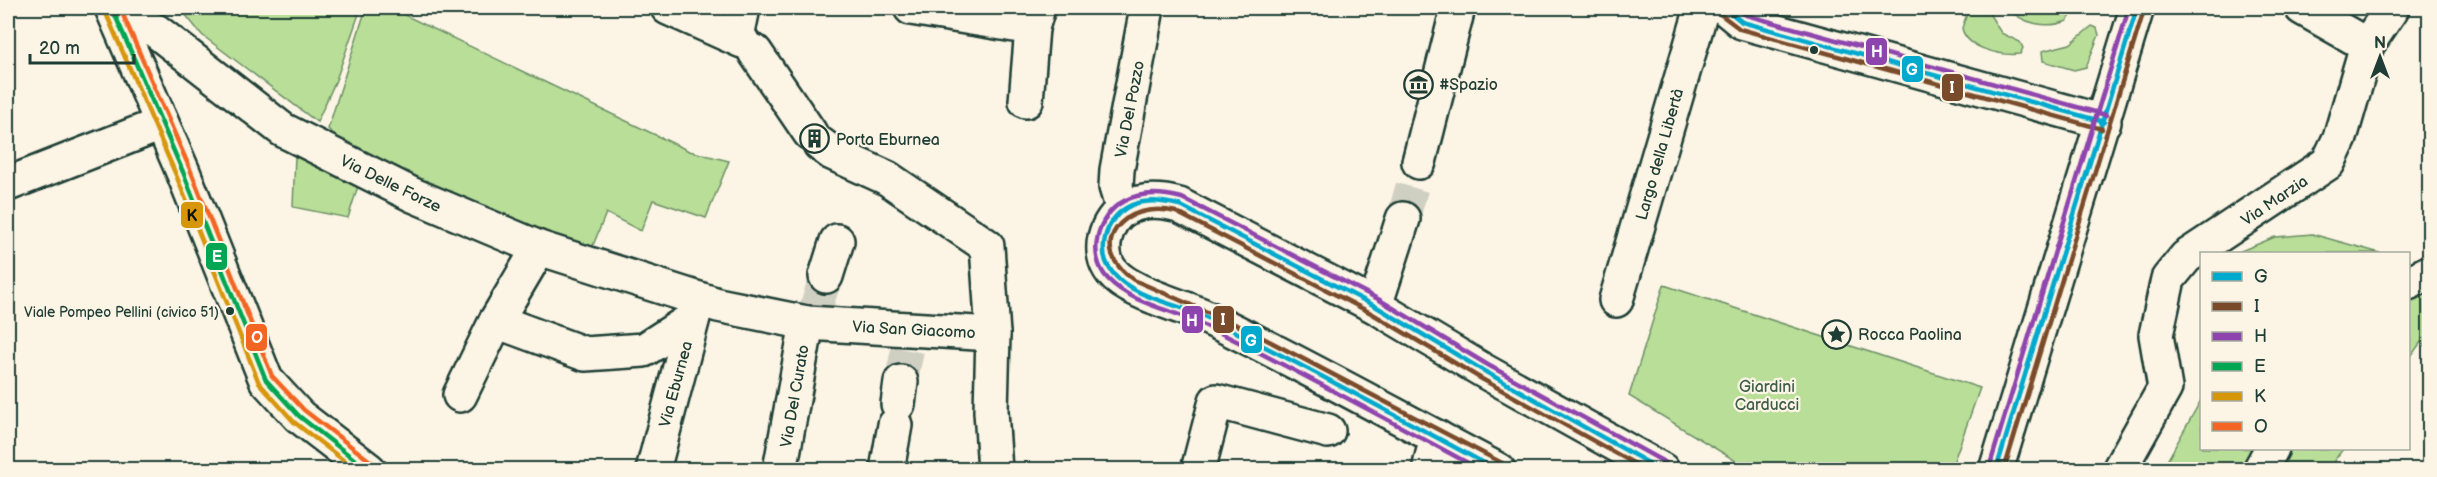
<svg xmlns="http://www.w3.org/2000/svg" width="2437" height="477" font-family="'Balsamiq Sans',sans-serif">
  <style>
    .green { fill: #b9de98; stroke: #6c8e66; stroke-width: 1.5 }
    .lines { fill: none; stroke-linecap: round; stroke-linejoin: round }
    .street-tunnel { stroke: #d0d0c2; stroke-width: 33; stroke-dasharray: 33 16; stroke-linecap: butt }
    .street-casing { stroke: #1f3d34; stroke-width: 38 }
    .secondary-casing { stroke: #1f3d34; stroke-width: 38 }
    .street { stroke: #fcf5e5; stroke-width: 33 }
    .secondary { stroke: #fcf5e5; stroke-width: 33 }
    .bus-1-casing { stroke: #fcf5e5; stroke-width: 9 }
    .bus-2-casing { stroke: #fcf5e5; stroke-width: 9 }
    .bus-3-casing { stroke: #fcf5e5; stroke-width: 9 }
    .bus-4-casing { stroke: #fcf5e5; stroke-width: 9 }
    .bus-5-casing { stroke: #fcf5e5; stroke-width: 9 }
    .bus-6-casing { stroke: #fcf5e5; stroke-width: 9 }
    .bus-1 { stroke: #00a9ce; stroke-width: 4.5 }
    .bus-2 { stroke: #7a4b2a; stroke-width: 4.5 }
    .bus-3 { stroke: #8e44ad; stroke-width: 4.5 }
    .bus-4 { stroke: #00a651; stroke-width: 4.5 }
    .bus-5 { stroke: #d79608; stroke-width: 4.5 }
    .bus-6 { stroke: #f26522; stroke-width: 4.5 }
    .bus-dot { fill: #1f3d34; stroke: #fcf5e5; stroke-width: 2 }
    .labels { text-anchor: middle; stroke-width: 4.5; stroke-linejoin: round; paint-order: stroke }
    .bus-label { font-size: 14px; fill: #1f3d34; stroke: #fcf5e5; text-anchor: end }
    .poi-label { font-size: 16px; fill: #1f3d34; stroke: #fcf5e5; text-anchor: start }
    .street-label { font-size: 16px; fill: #1f3d34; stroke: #fcf5e5 }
    .park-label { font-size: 16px; fill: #3e5d48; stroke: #fcf5e5 }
    .line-badge { stroke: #fcf5e5; stroke-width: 2 }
    .badge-label { font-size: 16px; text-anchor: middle; font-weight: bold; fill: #fff }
    .pale-badge-label { font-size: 16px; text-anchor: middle; font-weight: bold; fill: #111 }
  </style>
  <rect width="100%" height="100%" fill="#fcf5e5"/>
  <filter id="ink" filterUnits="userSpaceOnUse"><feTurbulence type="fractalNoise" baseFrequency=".0167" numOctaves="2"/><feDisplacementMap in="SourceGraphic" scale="12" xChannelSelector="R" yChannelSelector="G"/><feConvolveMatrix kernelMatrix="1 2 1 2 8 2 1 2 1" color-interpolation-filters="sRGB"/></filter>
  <g filter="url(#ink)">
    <!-- green -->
    <g class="green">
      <polygon points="180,8 361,8 336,80 317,122 202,35"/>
      <polygon points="366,8 390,8 689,151 729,161 706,218 653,200 641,231 606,213 590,253 410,183 343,144 328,129"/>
      <path d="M1969,8H1986L2001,33L2020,42L2023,48L2020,54C2002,56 1966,49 1962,28Z"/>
      <path d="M2008,8H2077L2067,21C2047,29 2022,24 2008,8Z"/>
      <polygon points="2092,26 2097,28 2099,35 2086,67 2074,70 2043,61 2042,51 2070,44"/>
      <polygon points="295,155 305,155 360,180 348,218 293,207"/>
      <polygon points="2312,234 2380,253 2236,253 2275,237"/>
      <polygon points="2409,262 2430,268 2429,351 2421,342 2409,359"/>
      <polygon points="1664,285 1980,388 1951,469 1749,469 1629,396"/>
      <polygon points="2201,400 2202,448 2343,449 2328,469 2162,470"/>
    </g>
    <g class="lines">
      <!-- street-tunnel -->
      <g class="street-tunnel">
        <polyline points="1403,219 1419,162"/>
        <polyline points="814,314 826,276"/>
        <polyline points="901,382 909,343"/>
      </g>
      <defs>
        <g id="street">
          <polyline points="668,8 742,41"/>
          <polyline points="911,8 1032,28 1038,8"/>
          <polyline points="1725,8 1742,22 2104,122"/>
          <polyline points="2302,8 2367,45"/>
          <polyline points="115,11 156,31 283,130 413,195 539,248 718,305 807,323 993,334 987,246 887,178 832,153 820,144"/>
          <polyline points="737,37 743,8"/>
          <polyline points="755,52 810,133"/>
          <polyline points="1026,101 1032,28"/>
          <polyline points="1419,162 1458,8"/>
          <polyline points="8,184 161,124"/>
          <polyline points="1123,210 1116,187 1117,170 1147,8"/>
          <polyline points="826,276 837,241"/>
          <polyline points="2408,283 2430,272"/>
          <polyline points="1616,300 1702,8"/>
          <polyline points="1375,306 1403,219"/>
          <polyline points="496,321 585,354 644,350 692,319"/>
          <polyline points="993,334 991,411 995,470"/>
          <polyline points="460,395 496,321 539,248"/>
          <polyline points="898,404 901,382"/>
          <polyline points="653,470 695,310"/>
          <polyline points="780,470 807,323"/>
          <polyline points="887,470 895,425"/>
          <polyline points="1198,470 1216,401 1328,431"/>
          <polyline points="1429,470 1437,437"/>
          <polyline points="2119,470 2165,388 2156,335 2168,279 2186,257 2328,163 2340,138 2367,45 2392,8"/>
          <polyline points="2260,470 2272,448"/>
        </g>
        <g id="secondary">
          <polyline points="112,8 183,172 266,380 299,416 369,470"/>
          <path d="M1498,470C1401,419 1305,365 1206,317C1181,305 1129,293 1112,272C1096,252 1105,220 1126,208C1142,199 1161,200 1179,205L1375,306L1484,371L1662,470"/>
          <polyline points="1996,470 2137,8"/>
        </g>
      </defs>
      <!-- street casing -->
      <use href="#street" class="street-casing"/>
      <!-- secondary casing -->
      <use href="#secondary" class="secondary-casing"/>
      <!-- street -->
      <use href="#street" class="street"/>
      <!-- secondary -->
      <use href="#secondary" class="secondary"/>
      <defs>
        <g id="bus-1">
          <polyline points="1725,8 1742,22 2104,122"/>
          <path d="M1497,470C1402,419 1307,367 1210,319C1180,304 1134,299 1112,272C1096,252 1105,221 1126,208C1142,198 1162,201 1179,205L1375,306L1484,371L1661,470"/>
          <polyline points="1996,470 2137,8"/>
        </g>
        <g id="bus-2">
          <polyline points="1720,14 1740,29 2102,129"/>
          <path d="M1502,463L1246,329L1134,280C1084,247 1122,199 1176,212L1371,313L1480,378L1646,470"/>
          <polyline points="2004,470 2144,10"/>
        </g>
        <g id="bus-3">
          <polyline points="1736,8 1746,15 2106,115"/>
          <polyline points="1989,468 2129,8"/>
          <path d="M1481,470C1390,421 1299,371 1206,326C1175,310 1133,305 1108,279C1086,256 1097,215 1124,201C1142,191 1163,193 1182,198L1378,299L1488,365L1666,463"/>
        </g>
        <polyline id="bus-4" points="112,8 183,172 266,380 299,416 368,470"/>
        <polyline id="bus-5" points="105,11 176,175 259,383 294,422 356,470"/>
        <polyline id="bus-6" points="120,8 190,169 272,376 304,410 374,464"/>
      </defs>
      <!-- bus-1 casing -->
      <use href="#bus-1" class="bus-1-casing"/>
      <!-- bus-2 casing -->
      <use href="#bus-2" class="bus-2-casing"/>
      <!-- bus-3 casing -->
      <use href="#bus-3" class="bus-3-casing"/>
      <!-- bus-4 casing -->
      <use href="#bus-4" class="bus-4-casing"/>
      <!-- bus-5 casing -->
      <use href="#bus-5" class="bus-5-casing"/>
      <!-- bus-6 casing -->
      <use href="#bus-6" class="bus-6-casing"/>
      <!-- bus-1 -->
      <use href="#bus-1" class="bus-1"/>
      <!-- bus-2 -->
      <use href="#bus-2" class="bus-2"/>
      <!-- bus-3 -->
      <use href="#bus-3" class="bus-3"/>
      <!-- bus-4 -->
      <use href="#bus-4" class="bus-4"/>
      <!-- bus-5 -->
      <use href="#bus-5" class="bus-5"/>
      <!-- bus-6 -->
      <use href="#bus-6" class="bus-6"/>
    </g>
  </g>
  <!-- icons -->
  <defs>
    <symbol id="museum-ring" viewBox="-11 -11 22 22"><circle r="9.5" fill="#fcf5e5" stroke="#1f3d34" stroke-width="1.5"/><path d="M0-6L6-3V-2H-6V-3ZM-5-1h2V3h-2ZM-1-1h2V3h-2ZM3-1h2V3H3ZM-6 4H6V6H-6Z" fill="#1f3d34"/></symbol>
    <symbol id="building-ring" viewBox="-11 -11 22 22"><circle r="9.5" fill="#fcf5e5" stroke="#1f3d34" stroke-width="1.5"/><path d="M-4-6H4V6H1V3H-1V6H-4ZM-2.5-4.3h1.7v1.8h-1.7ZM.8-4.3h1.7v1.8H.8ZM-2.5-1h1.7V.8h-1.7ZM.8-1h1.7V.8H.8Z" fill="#1f3d34"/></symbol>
    <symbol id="sight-ring" viewBox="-11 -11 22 22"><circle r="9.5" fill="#fcf5e5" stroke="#1f3d34" stroke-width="1.5"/><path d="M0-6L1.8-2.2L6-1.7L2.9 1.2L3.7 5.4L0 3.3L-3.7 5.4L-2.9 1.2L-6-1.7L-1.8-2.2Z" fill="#1f3d34"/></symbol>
  </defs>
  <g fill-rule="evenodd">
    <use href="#museum-ring" x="1402" y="68" width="33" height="33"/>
    <use href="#building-ring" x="798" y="122" width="33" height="33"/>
    <use href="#sight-ring" x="1820" y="318" width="33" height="33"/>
  </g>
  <!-- markers -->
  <g class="bus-dot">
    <circle cx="1814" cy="50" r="5"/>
    <circle cx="230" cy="311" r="5"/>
  </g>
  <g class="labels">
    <!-- bus labels -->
    <g class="bus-label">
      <text x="219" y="317">Viale Pompeo Pellini (civico 51)</text>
    </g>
    <!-- poi labels -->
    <g class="poi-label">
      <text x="1439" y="90">#Spazio</text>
      <text x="836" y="145">Porta Eburnea</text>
      <text x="1858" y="340">Rocca Paolina</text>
    </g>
    <!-- street labels -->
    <g class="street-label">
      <text transform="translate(1129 109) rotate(-79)" y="6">Via Del Pozzo</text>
      <text transform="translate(1659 154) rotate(-74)" y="6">Largo della Libertà</text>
      <text transform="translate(391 183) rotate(26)" y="6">Via Delle Forze</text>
      <text transform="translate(2274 200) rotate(-34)" y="6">Via Marzia</text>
      <text transform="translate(914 329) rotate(3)" y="6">Via San Giacomo</text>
      <text transform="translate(675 384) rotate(-75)" y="6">Via Eburnea</text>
      <text transform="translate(794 396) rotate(-80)" y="6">Via Del Curato</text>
    </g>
    <!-- park labels -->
    <g class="park-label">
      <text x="1767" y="392">Giardini<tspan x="1767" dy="18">Carducci</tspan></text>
    </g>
  </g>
  <g class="line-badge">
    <rect x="1865" y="37" width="23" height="29" rx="6" fill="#8e44ad"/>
    <rect x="1901" y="55" width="23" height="28" rx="6" fill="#00a9ce"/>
    <rect x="1941" y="73" width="23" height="29" rx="6" fill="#7a4b2a"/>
    <rect x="180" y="201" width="24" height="28" rx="6" fill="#d79608"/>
    <rect x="205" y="242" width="23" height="29" rx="6" fill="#00a651"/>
    <rect x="1212" y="305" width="23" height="29" rx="6" fill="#7a4b2a"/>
    <rect x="1181" y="305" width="23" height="29" rx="6" fill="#8e44ad"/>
    <rect x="245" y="323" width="23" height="29" rx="6" fill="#f26522"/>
    <rect x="1240" y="325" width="23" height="29" rx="6" fill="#00a9ce"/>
  </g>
  <g class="badge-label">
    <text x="1877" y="57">H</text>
    <text x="1912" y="75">G</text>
    <text x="1952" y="93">I</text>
    <text x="217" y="262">E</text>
    <text x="1223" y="325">I</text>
    <text x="1192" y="326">H</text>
    <text x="257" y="343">O</text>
    <text x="1251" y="346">G</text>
  </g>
  <g class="pale-badge-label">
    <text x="192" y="221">K</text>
  </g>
  <!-- margin -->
  <rect width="2437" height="477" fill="none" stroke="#fcf5e5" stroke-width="30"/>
  <rect x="15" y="15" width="2407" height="447" fill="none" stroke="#1f3d34" stroke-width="2" filter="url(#ink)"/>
  <!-- legend -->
  <rect x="2200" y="252" width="210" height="198" fill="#fcf5e5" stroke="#a4ab9e" stroke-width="1.5"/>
  <rect x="2212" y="272" width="30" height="9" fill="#00a9ce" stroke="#a4ab9e" stroke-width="1.5"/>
  <text x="2254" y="282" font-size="18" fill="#1f3d34">G</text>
  <rect x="2212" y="302" width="30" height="9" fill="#7a4b2a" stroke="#a4ab9e" stroke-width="1.5"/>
  <text x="2254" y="312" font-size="18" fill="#1f3d34">I</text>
  <rect x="2212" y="332" width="30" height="9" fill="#8e44ad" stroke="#a4ab9e" stroke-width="1.5"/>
  <text x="2254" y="342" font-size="18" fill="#1f3d34">H</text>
  <rect x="2212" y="362" width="30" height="9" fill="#00a651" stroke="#a4ab9e" stroke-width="1.5"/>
  <text x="2254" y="372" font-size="18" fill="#1f3d34">E</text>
  <rect x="2212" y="392" width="30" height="9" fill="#d79608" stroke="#a4ab9e" stroke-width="1.5"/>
  <text x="2254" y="402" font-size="18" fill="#1f3d34">K</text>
  <rect x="2212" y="422" width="30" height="9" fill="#f26522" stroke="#a4ab9e" stroke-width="1.5"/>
  <text x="2254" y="432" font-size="18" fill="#1f3d34">O</text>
  <!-- north arrow -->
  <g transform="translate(2380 57)" stroke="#fcf5e5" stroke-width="4.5" paint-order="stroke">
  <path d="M0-4.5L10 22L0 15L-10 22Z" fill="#1f3d34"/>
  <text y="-9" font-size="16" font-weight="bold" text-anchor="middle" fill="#1f3d34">N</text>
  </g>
  <!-- scale -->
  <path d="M30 54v9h104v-9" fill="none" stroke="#1f3d34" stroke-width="3"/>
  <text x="39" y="54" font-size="18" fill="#1f3d34" stroke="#fcf5e5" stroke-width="4.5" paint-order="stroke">20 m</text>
</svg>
